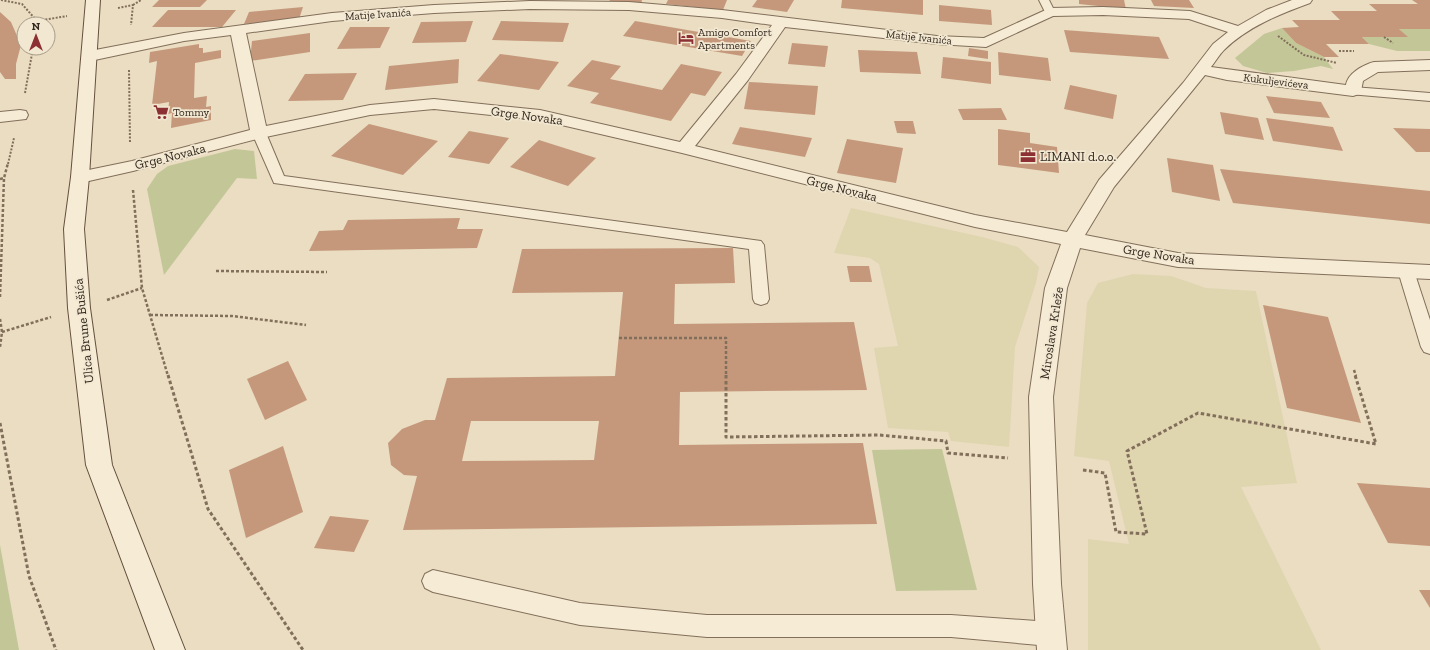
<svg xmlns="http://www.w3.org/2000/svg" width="1430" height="650" font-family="'Zilla Slab',serif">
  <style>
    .farmland { fill: #dfd6b0 }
    .green { fill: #c3c797 }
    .building { fill: #c5987b; fill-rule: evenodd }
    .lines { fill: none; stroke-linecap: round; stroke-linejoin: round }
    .lane-casing { stroke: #826f5b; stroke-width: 2 }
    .street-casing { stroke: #826f5b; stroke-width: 2 }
    .secondary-casing { stroke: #64503e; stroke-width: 2 }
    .path-far2 { stroke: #826f5b; stroke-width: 2; stroke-dasharray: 2 1.5; stroke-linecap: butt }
    .path-far1 { stroke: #826f5b; stroke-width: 2.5; stroke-dasharray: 3 2; stroke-linecap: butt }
    .path { stroke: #826f5b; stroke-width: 3; stroke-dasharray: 3.5 2.5; stroke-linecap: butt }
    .lane { fill: #f6ebd5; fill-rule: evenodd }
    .street { fill: #f6ebd5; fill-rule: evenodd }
    .secondary { fill: #f6ebd5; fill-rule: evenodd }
    .labels { text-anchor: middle; stroke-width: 3.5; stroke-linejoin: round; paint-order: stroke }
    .far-street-label { font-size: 11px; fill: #33281e; stroke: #f2e8d1 }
    .far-poi-label { font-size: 11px; fill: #33281e; stroke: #f2e8d1; text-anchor: start }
    .street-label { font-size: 13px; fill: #33281e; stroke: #f2e8d1 }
    .poi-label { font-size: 13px; fill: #33281e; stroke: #f2e8d1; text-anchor: start }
  </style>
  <rect width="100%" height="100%" fill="#eaddc2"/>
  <!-- farmland -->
  <g class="farmland">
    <polygon points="851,208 982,237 1018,247 1039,267 1036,283 1015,347 1009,447 951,441 948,432 888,428 874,348 898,346 879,264 870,258 834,253"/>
    <polygon points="1133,274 1171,276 1206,288 1256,291 1297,483 1241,487 1321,650 1088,650 1088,539 1129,544 1109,461 1074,456 1087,303 1098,283"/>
  </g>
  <!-- green -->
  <g class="green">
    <polygon points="1282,28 1296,43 1324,57 1333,69 1321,66 1294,71 1267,73 1243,66 1235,58 1264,34"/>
    <polygon points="1399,29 1430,29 1430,51 1397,51 1369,44 1362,37 1407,37"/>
    <polygon points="235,149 254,151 257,179 237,178 164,275 147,189 157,174 168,166"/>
    <polygon points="942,449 977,590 896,591 872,450"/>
    <polygon points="0,545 19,650 0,650"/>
  </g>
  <!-- building -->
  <g class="building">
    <polygon points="159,0 207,0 200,7 152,7"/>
    <polygon points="610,0 642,0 641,4 609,2"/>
    <polygon points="668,0 727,0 723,10 666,4"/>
    <polygon points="757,0 794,0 787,12 752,7"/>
    <polygon points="842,0 923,0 923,15 841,8"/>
    <polygon points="1079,0 1124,0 1126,9 1079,4"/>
    <polygon points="1151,0 1189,0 1194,8 1154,6"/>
    <polygon points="1412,0 1430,0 1430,29 1399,29 1408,37 1362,37 1369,44 1326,44 1339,57 1324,57 1296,43 1282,28 1299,27 1292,20 1340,20 1331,11 1377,11 1369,4 1418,4"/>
    <polygon points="939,5 991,10 992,25 939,21"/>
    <polygon points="303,7 299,19 244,24 249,12"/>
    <polygon points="168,10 236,10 222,27 152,27"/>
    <polygon points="0,12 11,22 21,45 16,64 16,79 5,79 0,72"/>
    <polygon points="473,21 466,42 412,43 421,22"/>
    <polygon points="501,21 569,23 563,42 492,40"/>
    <polygon points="635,21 751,41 742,56 623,36"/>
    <polygon points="350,27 390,27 380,48 337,49"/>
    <polygon points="1064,30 1159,37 1169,59 1070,52"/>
    <polygon points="310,33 310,52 250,61 252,41"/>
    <polygon points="792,43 828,46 825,67 788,64"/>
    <polygon points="199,44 199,48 203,48 203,53 221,50 221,58 195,63 194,98 207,96 206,107 211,106 211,120 171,128 172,113 168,114 169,102 152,105 157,61 149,63 150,52"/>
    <polygon points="969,48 988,51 988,59 968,56"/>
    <polygon points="858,50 917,52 921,74 860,72"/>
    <polygon points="998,52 1048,58 1051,81 999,75"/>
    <polygon points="500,54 559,62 539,90 477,81"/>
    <polygon points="943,57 991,62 991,84 941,78"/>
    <polygon points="459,59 458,83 385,90 389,66"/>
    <polygon points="592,60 621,66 610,79 662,90 681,64 722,72 705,96 691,93 671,121 590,103 599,93 567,86"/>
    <polygon points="357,73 343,100 288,101 305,74"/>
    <polygon points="749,82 818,86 815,115 744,109"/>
    <polygon points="1070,85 1117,95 1113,119 1064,109"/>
    <polygon points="1266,96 1321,102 1330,118 1274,113"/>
    <polygon points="1001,108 1007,120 963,120 958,109"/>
    <polygon points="1220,112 1258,118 1264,140 1225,134"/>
    <polygon points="1266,118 1333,127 1343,151 1273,141"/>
    <polygon points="894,121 913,121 916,134 897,133"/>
    <polygon points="369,124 438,141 403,175 331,156"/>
    <polygon points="740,127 812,138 805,157 732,144"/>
    <polygon points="1393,128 1430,129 1430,152 1416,152"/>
    <polygon points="998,129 1030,133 1030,143 1057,147 1059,173 998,165"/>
    <polygon points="469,131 509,138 489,164 448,157"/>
    <polygon points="847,139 903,148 896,183 837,173"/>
    <polygon points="539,140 596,158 568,186 510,167"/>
    <polygon points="1167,158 1213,165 1220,201 1172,192"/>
    <polygon points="1220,169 1430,191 1430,224 1233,203"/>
    <polygon points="460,218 457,229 483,229 477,248 309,251 319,231 343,230 348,220"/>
    <path d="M733,248L735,283L675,284L674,324L854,322L867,390L680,392L679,445L863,443L877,524L403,530L417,476L404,475L391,465L388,443L402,429L425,420H435L447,378L615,376L623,292L512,293L522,249ZM471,421H599L594,460L462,461Z"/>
    <polygon points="847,266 869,266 872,282 850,282"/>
    <polygon points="1263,305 1328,317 1361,423 1287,408"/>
    <polygon points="288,361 307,400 265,420 247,379"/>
    <polygon points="283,446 303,512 246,538 229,470"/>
    <polygon points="1357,483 1430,488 1430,546 1388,543"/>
    <polygon points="330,516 369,520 354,552 314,548"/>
    <polygon points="1419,590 1430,590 1430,608"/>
  </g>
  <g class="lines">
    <defs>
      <g id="lane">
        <polygon points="1039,0 1049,0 1055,12 1054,14 1046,14"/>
        <polygon points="1353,87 1430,93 1430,101 1349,94 1347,91 1349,88"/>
        <polygon points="259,129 264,130 266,133 284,176 761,241 764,245 769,299 767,303 761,305 755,303 753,299 749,249 274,183 252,133 254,130"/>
        <polygon points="1406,265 1412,267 1414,271 1430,320 1430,354 1424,352 1421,347 1398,271 1400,267"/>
        <polygon points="433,570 580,603 707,615 951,615 1050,622 1058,626 1062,634 1058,642 1050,646 951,637 707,637 580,625 433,592 425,588 422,581 425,574"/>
      </g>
      <g id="street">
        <path d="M1292,0H1312L1310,3C1280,14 1247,27 1224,50C1219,55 1215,62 1211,67L1346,85C1348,73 1363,65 1374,62L1430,60V70L1378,72L1363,81L1361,91L1359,94L1353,96L1227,80L1205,75L1114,187L1085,235L1178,253L1430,265V279L1178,267L1080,248L1067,288L1053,397L1061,584L1067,650H1037L1033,584L1029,397L1045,288L1061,244L975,227L682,153L540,120L434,109L370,115L261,138L133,171L80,183L74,181L71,177L74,173L132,161L250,130L231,35L184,41L90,61L85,59L82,56L85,53L90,51L184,33L332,13L434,5L530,1L629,2L722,10L937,36L984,38L1050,8L1103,7L1190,11L1238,26L1266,10ZM530,9L629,10L722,18L772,25L736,74L680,142L540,110L434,99L370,105L266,126L246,33L332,21L434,13ZM1103,15L1189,19L1228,32L1213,44L1183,83L1099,180L1067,232L975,215L695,146L748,80L785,27L937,44L986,47L1053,16Z"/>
        <polygon points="20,110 26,111 28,115 26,119 0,122 0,112"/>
      </g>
      <polygon id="secondary" points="86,0 100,0 89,177 84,229 90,308 112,465 185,650 155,650 86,465 68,308 64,229 71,177"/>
    </defs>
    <!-- lane casing -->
    <use href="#lane" class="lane-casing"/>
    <!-- street casing -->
    <use href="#street" class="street-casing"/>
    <!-- secondary casing -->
    <use href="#secondary" class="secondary-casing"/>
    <!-- path-far2 -->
    <g class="path-far2">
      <polyline points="1,0 22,4 37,21 67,16"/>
      <polyline points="133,5 141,0"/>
      <polyline points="118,8 133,5 131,25"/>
      <polyline points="1278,36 1304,55 1337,63"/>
      <polyline points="1384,37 1393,43"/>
      <polyline points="1339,51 1354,51"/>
      <polyline points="129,70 130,143"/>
      <polyline points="25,93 33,48"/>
      <polyline points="8,164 14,138"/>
    </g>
    <!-- path-far1 -->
    <g class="path-far1">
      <polyline points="0,179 4,178"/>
      <polyline points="133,190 142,288 168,376"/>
      <polyline points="216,271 327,272"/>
      <polyline points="0,297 4,178 8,163"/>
      <polyline points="107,300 142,288"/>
      <polyline points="150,315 232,316 306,325"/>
      <polyline points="0,319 2,332 0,347"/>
      <polyline points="2,332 51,317"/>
      <polyline points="619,338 726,338 726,376"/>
      <polyline points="1354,370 1356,376"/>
    </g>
    <!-- path -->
    <g class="path">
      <polyline points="168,375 208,509 303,650"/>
      <polyline points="726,375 726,437 879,435 946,441 948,453 1008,458"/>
      <polyline points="0,423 29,576 56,650"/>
      <polyline points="1083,470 1105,473 1116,532 1147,534 1127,451 1198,413 1376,444 1355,375"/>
    </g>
    <!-- lane -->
    <use href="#lane" class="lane"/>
    <!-- street -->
    <use href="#street" class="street"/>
    <!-- secondary -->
    <use href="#secondary" class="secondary"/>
  </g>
  <!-- icons -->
  <defs>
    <symbol id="hotel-bare" viewBox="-9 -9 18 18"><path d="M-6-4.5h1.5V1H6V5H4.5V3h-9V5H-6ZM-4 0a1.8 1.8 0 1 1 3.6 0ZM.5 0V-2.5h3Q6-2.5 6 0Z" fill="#8c3033" stroke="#f2e8d1" stroke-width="2.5" paint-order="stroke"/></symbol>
    <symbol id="supermarket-bare" viewBox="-9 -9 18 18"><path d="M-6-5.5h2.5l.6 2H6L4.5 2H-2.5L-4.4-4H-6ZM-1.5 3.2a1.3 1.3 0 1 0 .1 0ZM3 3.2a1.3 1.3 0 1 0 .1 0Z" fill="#8c3033" stroke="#f2e8d1" stroke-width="2.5" paint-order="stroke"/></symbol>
    <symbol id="office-bare" viewBox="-9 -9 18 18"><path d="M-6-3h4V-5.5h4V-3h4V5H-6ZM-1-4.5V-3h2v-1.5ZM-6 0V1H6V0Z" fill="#8c3033" stroke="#f2e8d1" stroke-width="2.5" paint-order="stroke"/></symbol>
  </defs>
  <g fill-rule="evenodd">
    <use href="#hotel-bare" x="675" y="27" width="22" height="22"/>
    <use href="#supermarket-bare" x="150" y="101" width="22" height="22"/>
    <use href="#office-bare" x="1017" y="145" width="22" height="22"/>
  </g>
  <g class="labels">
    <!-- far-street labels -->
    <g class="far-street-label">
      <text transform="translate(378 14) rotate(-4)" y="4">Matije Ivanića</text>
      <text transform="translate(919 37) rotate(6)" y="4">Matije Ivanića</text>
      <text transform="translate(1276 81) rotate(7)" y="4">Kukuljevićeva</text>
    </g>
    <!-- far-poi labels -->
    <g class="far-poi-label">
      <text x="698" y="36">Amigo Comfort<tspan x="698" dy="13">Apartments</tspan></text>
      <text x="173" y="116">Tommy</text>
    </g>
    <!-- street labels -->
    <g class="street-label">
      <text transform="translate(527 115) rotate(8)" y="5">Grge Novaka</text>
      <text transform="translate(170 156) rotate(-14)" y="5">Grge Novaka</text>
      <text transform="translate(842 188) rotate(14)" y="5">Grge Novaka</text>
      <text transform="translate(1159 254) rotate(9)" y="5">Grge Novaka</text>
      <text transform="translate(83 331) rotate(-96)" y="5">Ulica Brune Bušića</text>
      <text transform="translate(1051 333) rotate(-81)" y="5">Miroslava Krleže</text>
    </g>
    <!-- poi labels -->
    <g class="poi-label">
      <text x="1040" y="161">LIMANI d.o.o.</text>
    </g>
  </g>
  <!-- north arrow -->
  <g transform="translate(36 36)"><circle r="19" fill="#f2e8d1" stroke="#a69b89"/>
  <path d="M0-3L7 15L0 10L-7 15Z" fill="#8c3033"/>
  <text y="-6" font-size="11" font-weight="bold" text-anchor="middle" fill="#33281e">N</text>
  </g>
</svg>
